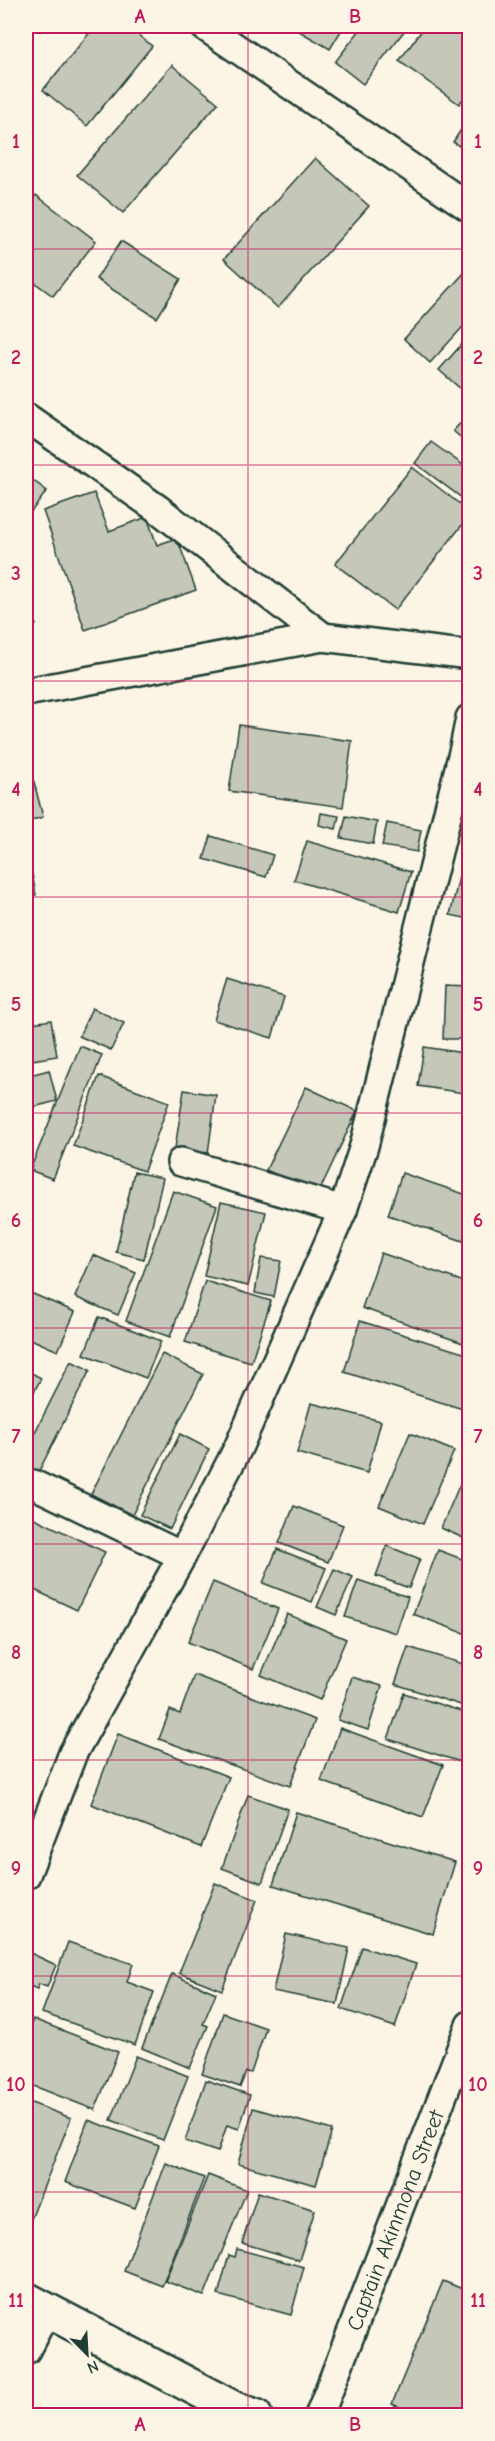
<svg xmlns="http://www.w3.org/2000/svg" width="495" height="2441" font-family="'Comic Neue',sans-serif">
  <style>
    .building { fill: #c5c7b9; stroke: #1f3d34; stroke-width: 1.5 }
    .lines { fill: none; stroke-linecap: round; stroke-linejoin: round }
    .street-casing { stroke: #1f3d34; stroke-width: 32 }
    .secondary-casing { stroke: #1f3d34; stroke-width: 38 }
    .street { stroke: #fcf5e5; stroke-width: 27 }
    .secondary { stroke: #fcf5e5; stroke-width: 33 }
    .grid { fill: none; stroke: #c2185b; stroke-width: 1.5; stroke-opacity: 0.55 }
    .labels { text-anchor: middle; stroke-width: 5; stroke-linejoin: round; paint-order: stroke }
    .street-label { font-size: 22px; fill: #1f3d34; stroke: #fcf5e5 }
    .neatline { fill: none; stroke: #c2185b; stroke-width: 2 }
    .grid-label { font-size: 20px; text-anchor: middle; font-weight: bold; fill: #c2185b }
  </style>
  <rect width="100%" height="100%" fill="#fcf5e5"/>
  <filter id="ink" filterUnits="userSpaceOnUse"><feTurbulence type="fractalNoise" baseFrequency=".0167" numOctaves="2"/><feDisplacementMap in="SourceGraphic" scale="12" xChannelSelector="R" yChannelSelector="G"/><feConvolveMatrix kernelMatrix="1 2 1 2 8 2 1 2 1" color-interpolation-filters="sRGB"/></filter>
  <g filter="url(#ink)">
    <!-- building -->
    <g class="building">
      <polygon points="95,26 127,26 152,46 87,126 43,90"/>
      <polygon points="296,26 344,26 330,49 294,28"/>
      <polygon points="363,26 408,26 363,84 335,62"/>
      <polygon points="425,26 470,26 470,90 459,104 399,61"/>
      <polygon points="172,65 218,103 123,213 77,175"/>
      <polygon points="470,116 470,153 453,142"/>
      <polygon points="315,158 369,206 278,308 224,259"/>
      <polygon points="36,195 96,241 53,296 26,276 26,209"/>
      <polygon points="121,241 181,279 157,318 96,279"/>
      <polygon points="465,272 470,276 470,319 430,363 404,339"/>
      <polygon points="470,335 470,397 439,370"/>
      <polygon points="470,413 470,445 453,431"/>
      <polygon points="431,442 470,470 470,497 466,501 415,463"/>
      <polygon points="412,467 470,512 470,515 395,610 335,564"/>
      <polygon points="26,475 47,491 30,513 26,510"/>
      <polygon points="94,493 109,531 147,517 157,545 177,538 196,590 85,630 43,511"/>
      <polygon points="26,606 36,625 26,630"/>
      <polygon points="239,725 352,741 343,807 229,791"/>
      <polygon points="26,751 43,817 26,822"/>
      <polygon points="321,813 339,816 336,829 319,825"/>
      <polygon points="346,816 377,822 373,844 341,838"/>
      <polygon points="387,823 421,830 417,852 382,846"/>
      <polygon points="211,836 273,855 266,877 204,859"/>
      <polygon points="307,841 411,872 399,912 294,880"/>
      <polygon points="26,842 36,895 26,897"/>
      <polygon points="470,845 470,866 464,864"/>
      <polygon points="460,873 470,875 470,919 450,915"/>
      <polygon points="227,979 284,997 272,1038 214,1020"/>
      <polygon points="445,986 470,987 470,1039 443,1039"/>
      <polygon points="92,1008 124,1023 111,1050 79,1036"/>
      <polygon points="51,1020 57,1056 26,1061 26,1024"/>
      <polygon points="80,1046 102,1055 53,1179 30,1170"/>
      <polygon points="424,1047 470,1054 470,1094 418,1086"/>
      <polygon points="49,1070 57,1101 26,1109 26,1076"/>
      <polygon points="99,1076 169,1102 144,1171 73,1146"/>
      <polygon points="306,1087 357,1111 318,1194 266,1170"/>
      <polygon points="184,1090 216,1095 208,1153 175,1148"/>
      <polygon points="134,1172 163,1178 144,1259 116,1252"/>
      <polygon points="402,1173 470,1196 470,1223 463,1241 388,1215"/>
      <polygon points="173,1191 217,1206 170,1337 126,1321"/>
      <polygon points="221,1202 266,1212 248,1286 204,1276"/>
      <polygon points="381,1253 470,1284 470,1324 463,1343 362,1308"/>
      <polygon points="93,1255 136,1273 118,1315 75,1297"/>
      <polygon points="261,1258 281,1261 274,1297 255,1293"/>
      <polygon points="205,1281 271,1301 251,1362 185,1342"/>
      <polygon points="26,1291 75,1312 58,1351 26,1337"/>
      <polygon points="99,1317 161,1341 146,1378 84,1354"/>
      <polygon points="360,1321 470,1355 469,1411 344,1372"/>
      <polygon points="162,1354 203,1374 132,1515 91,1494"/>
      <polygon points="71,1361 90,1370 36,1477 26,1471 26,1450"/>
      <polygon points="26,1370 41,1378 26,1408"/>
      <polygon points="311,1403 381,1421 367,1473 297,1453"/>
      <polygon points="410,1433 454,1451 423,1524 379,1506"/>
      <polygon points="180,1434 209,1449 170,1529 140,1515"/>
      <polygon points="468,1465 470,1465 470,1541 441,1528"/>
      <polygon points="294,1506 343,1525 328,1562 279,1543"/>
      <polygon points="26,1514 105,1552 77,1610 26,1586"/>
      <polygon points="387,1546 420,1559 409,1588 376,1576"/>
      <polygon points="277,1549 326,1568 312,1602 263,1583"/>
      <polygon points="438,1550 470,1562 469,1635 413,1614"/>
      <polygon points="334,1569 353,1577 336,1615 317,1607"/>
      <polygon points="358,1580 408,1597 396,1633 345,1617"/>
      <polygon points="213,1582 278,1609 253,1669 188,1642"/>
      <polygon points="287,1614 346,1639 320,1700 261,1675"/>
      <polygon points="408,1647 470,1666 470,1708 395,1684"/>
      <polygon points="194,1675 315,1720 290,1786 159,1739 170,1710 180,1714"/>
      <polygon points="352,1677 382,1686 368,1730 338,1720"/>
      <polygon points="404,1693 470,1714 470,1765 388,1739"/>
      <polygon points="340,1728 443,1765 423,1817 321,1781"/>
      <polygon points="118,1734 229,1777 201,1847 91,1804"/>
      <polygon points="248,1795 288,1809 262,1883 222,1868"/>
      <polygon points="296,1812 455,1862 433,1934 273,1885"/>
      <polygon points="215,1883 257,1900 222,1990 179,1973"/>
      <polygon points="286,1934 349,1948 337,2004 273,1991"/>
      <polygon points="68,1942 133,1964 127,1982 154,1992 135,2045 42,2013"/>
      <polygon points="362,1947 416,1964 395,2027 341,2009"/>
      <polygon points="26,1951 56,1965 47,1987 39,1984 37,1989 27,1985 26,1989"/>
      <polygon points="172,1974 216,1993 203,2024 208,2026 190,2068 142,2048"/>
      <polygon points="223,2013 266,2028 251,2073 246,2072 240,2087 202,2074"/>
      <polygon points="33,2019 118,2052 95,2110 26,2083 26,2038"/>
      <polygon points="136,2056 188,2076 163,2140 111,2120"/>
      <polygon points="206,2080 250,2095 239,2129 227,2125 218,2152 185,2141"/>
      <polygon points="26,2101 71,2118 26,2232"/>
      <polygon points="253,2108 332,2130 316,2185 238,2164"/>
      <polygon points="88,2120 159,2146 135,2208 65,2182"/>
      <polygon points="166,2163 204,2178 162,2286 124,2271"/>
      <polygon points="208,2175 247,2190 204,2296 165,2281"/>
      <polygon points="258,2192 315,2210 299,2260 242,2243"/>
      <polygon points="237,2249 304,2267 291,2315 218,2295 229,2255 235,2257"/>
      <polygon points="443,2281 470,2292 468,2416 420,2416 392,2404"/>
    </g>
    <g class="lines">
      <defs>
        <g id="street">
          <polyline points="204,26 470,208"/>
          <polyline points="26,417 158,509 323,637"/>
          <polyline points="26,692 323,637 470,655"/>
          <polyline points="181,1162 343,1210"/>
          <polyline points="33,1484 182,1556"/>
          <polyline points="26,1875 73,1753 182,1556 238,1448 343,1210 364,1146 464,748 470,718"/>
          <polyline points="26,2350 47,2310"/>
          <path id="s1" d="M319,2416L470,2025"/>
        </g>
        <polyline id="secondary" points="26,2299 235,2409 255,2416"/>
      </defs>
      <!-- street casing -->
      <use href="#street" class="street-casing"/>
      <!-- secondary casing -->
      <use href="#secondary" class="secondary-casing"/>
      <!-- street -->
      <use href="#street" class="street"/>
      <!-- secondary -->
      <use href="#secondary" class="secondary"/>
    </g>
  </g>
  <!-- grid -->
  <path class="grid" d="M248,26V2416M26,249H470M26,465H470M26,681H470M26,897H470M26,1113H470M26,1328H470M26,1544H470M26,1760H470M26,1976H470M26,2192H470"/>
  <g class="labels">
    <!-- street labels -->
    <g class="street-label">
      <text dy="8" stroke="none"><textPath href="#s1" startOffset="210">Captain Akinmona Street</textPath></text>
    </g>
  </g>
  <!-- margin -->
  <rect width="495" height="2441" fill="none" stroke="#fcf5e5" stroke-width="66"/>
  <!-- north arrow -->
  <g transform="translate(87 2354) rotate(156)" stroke="#fcf5e5" stroke-width="4.5" paint-order="stroke">
  <path d="M0-4.5L10 22L0 15L-10 22Z" fill="#1f3d34"/>
  <text y="-9" font-size="16" font-weight="bold" text-anchor="middle" fill="#1f3d34">N</text>
  </g>
  <rect x="33" y="33" width="429" height="2375" class="neatline"/>
  <g class="grid-label">
    <text x="140" y="23">A</text>
    <text x="355" y="23">B</text>
    <text x="16" y="148">1</text>
    <text x="478" y="148">1</text>
    <text x="16" y="364">2</text>
    <text x="478" y="364">2</text>
    <text x="16" y="580">3</text>
    <text x="478" y="580">3</text>
    <text x="16" y="796">4</text>
    <text x="478" y="796">4</text>
    <text x="16" y="1011">5</text>
    <text x="478" y="1011">5</text>
    <text x="16" y="1227">6</text>
    <text x="478" y="1227">6</text>
    <text x="16" y="1443">7</text>
    <text x="478" y="1443">7</text>
    <text x="16" y="1659">8</text>
    <text x="478" y="1659">8</text>
    <text x="16" y="1875">9</text>
    <text x="478" y="1875">9</text>
    <text x="16" y="2091">10</text>
    <text x="478" y="2091">10</text>
    <text x="16" y="2307">11</text>
    <text x="478" y="2307">11</text>
    <text x="140" y="2431">A</text>
    <text x="355" y="2431">B</text>
  </g>
</svg>
